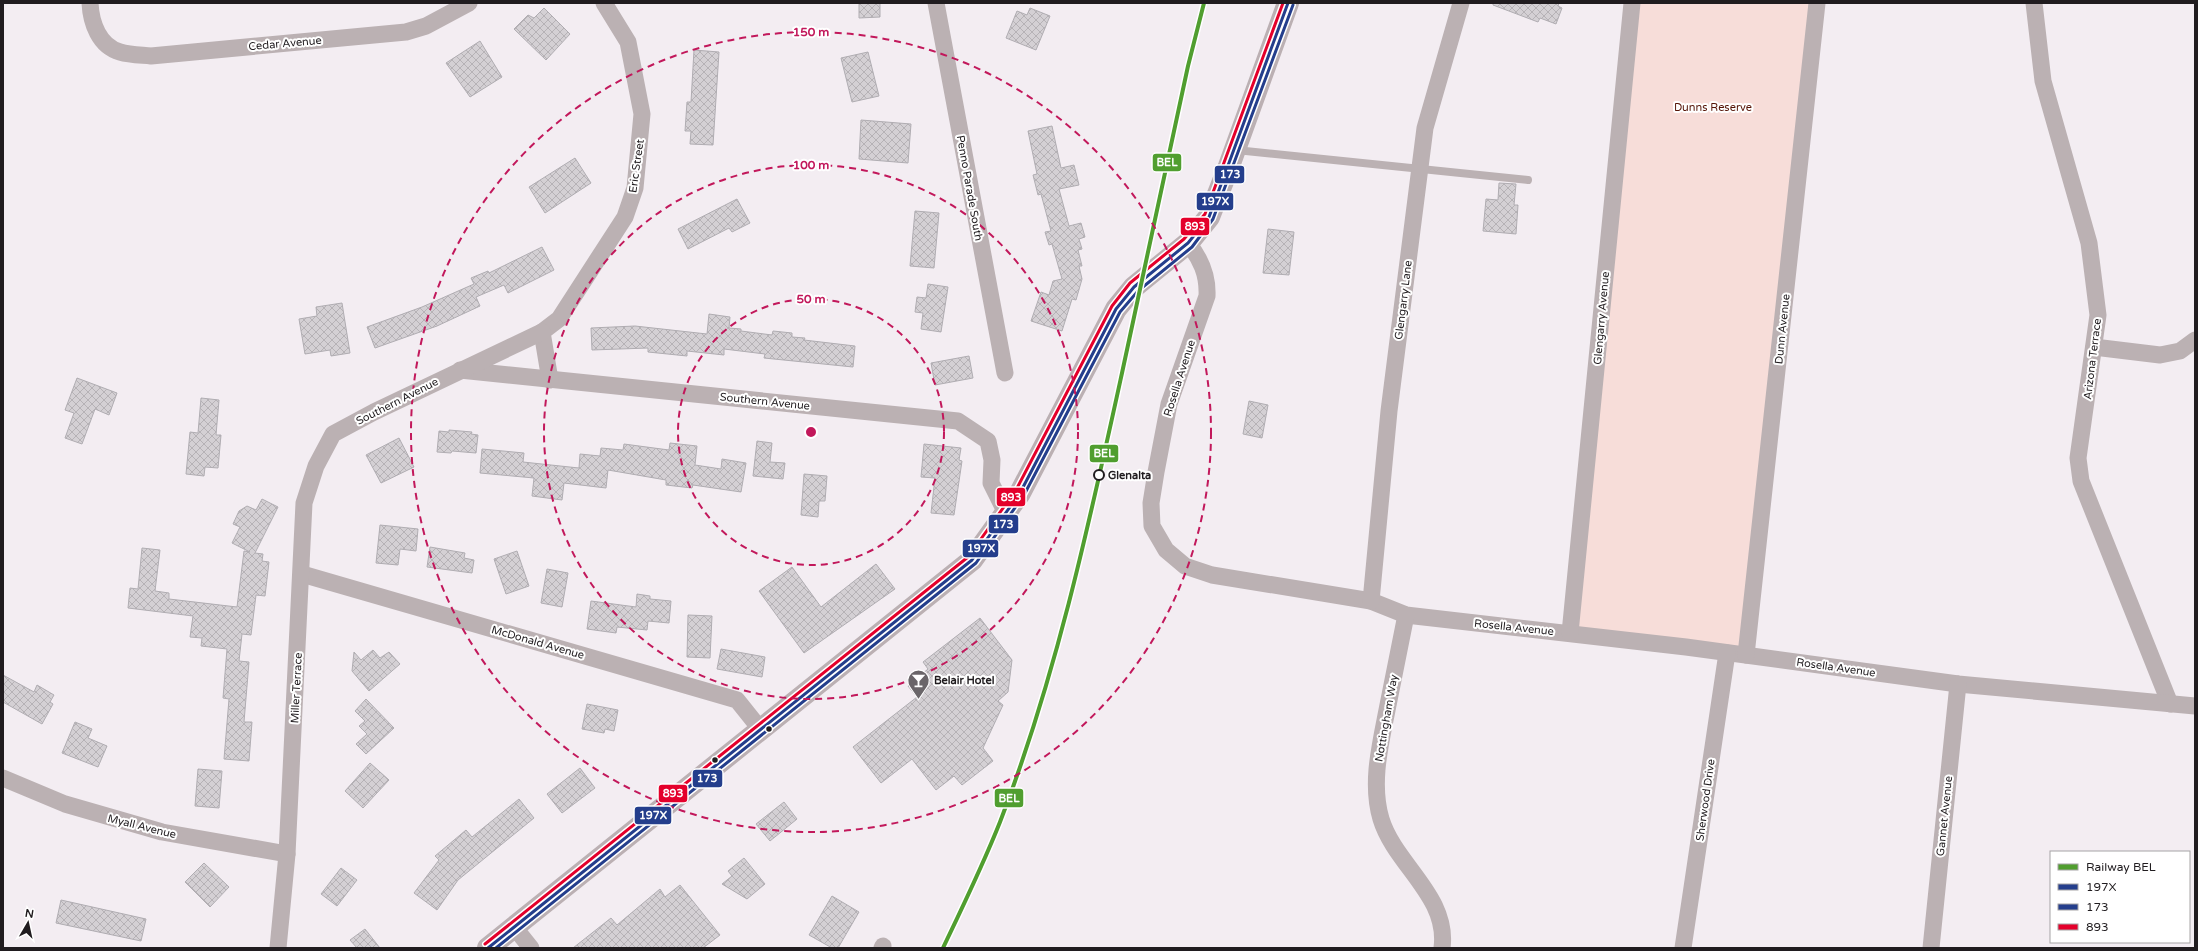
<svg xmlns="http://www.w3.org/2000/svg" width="2198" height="951" font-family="'Varela Round',sans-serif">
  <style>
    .park { fill: #f7ddd9 }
    .building { fill: url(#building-cross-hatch); stroke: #b0adb2 }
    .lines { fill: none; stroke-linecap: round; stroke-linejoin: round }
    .lane { stroke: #bbb1b3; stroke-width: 8 }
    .street { stroke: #bbb1b3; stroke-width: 17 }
    .secondary { stroke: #bbb0b3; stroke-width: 22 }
    .bus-1-casing { stroke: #fff; stroke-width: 6 }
    .bus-2-casing { stroke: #fff; stroke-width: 6 }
    .bus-3-casing { stroke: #fff; stroke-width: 6 }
    .bus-1 { stroke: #243e8c; stroke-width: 3 }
    .bus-2 { stroke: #243e8c; stroke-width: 3 }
    .bus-3 { stroke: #e4002b; stroke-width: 3 }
    .rail-1-casing { stroke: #fff; stroke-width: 7 }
    .rail-1 { stroke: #509e2f; stroke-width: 4 }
    .ring { fill: none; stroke: #c2185b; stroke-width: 2; stroke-dasharray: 7 5 }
    .stop-dot { fill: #fff; stroke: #201c1f; stroke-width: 2 }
    .bus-dot { fill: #201c1f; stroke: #fff; stroke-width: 1.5 }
    .labels { text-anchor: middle; stroke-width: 4; stroke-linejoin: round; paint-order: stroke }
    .street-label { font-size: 11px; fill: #201c1f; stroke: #fff }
    .park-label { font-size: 11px; fill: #551407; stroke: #fff }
    .stop-label { font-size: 11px; font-weight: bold; fill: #201c1f; stroke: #fff; text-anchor: start }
    .poi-label { font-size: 11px; font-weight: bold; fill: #201c1f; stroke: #fff; text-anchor: start }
    .centre { fill: #c2185b; stroke: #fff; stroke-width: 2 }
    .ring-label { font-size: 12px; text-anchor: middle; font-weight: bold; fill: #c2185b; stroke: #fff; stroke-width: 4; stroke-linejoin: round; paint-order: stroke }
    .line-badge { stroke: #fff; stroke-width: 1.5 }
    .badge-label { font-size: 11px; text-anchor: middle; font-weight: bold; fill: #fff }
  </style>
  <defs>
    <pattern id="building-cross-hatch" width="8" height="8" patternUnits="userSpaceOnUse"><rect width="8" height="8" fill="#d4d0d4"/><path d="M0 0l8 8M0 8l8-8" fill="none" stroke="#b6b2b6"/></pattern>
  </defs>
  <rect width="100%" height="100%" fill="#f3edf2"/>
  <!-- park -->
  <polygon class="park" points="1632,3 1817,3 1746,655 1570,633"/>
  <!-- building -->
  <g class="building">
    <polygon points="859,3 880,3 880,17 859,18"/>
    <polygon points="1493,3 1559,3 1558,6 1562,8 1556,24 1540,18 1538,22 1493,5"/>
    <polygon points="544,8 570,34 546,60 514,29 528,15 534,18"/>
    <polygon points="1030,8 1050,16 1036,50 1006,38 1017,11 1027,15"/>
    <polygon points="480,41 502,77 470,97 446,63"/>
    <polygon points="694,50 719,52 713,145 690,144 691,131 685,131 687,102 691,102"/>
    <polygon points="868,52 879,96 852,102 841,58"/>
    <polygon points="861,120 911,124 908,163 859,159"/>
    <polygon points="1052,126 1061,168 1074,165 1079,185 1059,189 1069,226 1081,223 1085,237 1079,239 1082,249 1078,250 1082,266 1079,266 1082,279 1076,300 1072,299 1062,331 1031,321 1041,292 1049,295 1053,281 1062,279 1052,244 1049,245 1045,232 1051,231 1041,194 1038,195 1033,175 1037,174 1028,131"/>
    <polygon points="575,158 591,183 545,213 529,187"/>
    <polygon points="1499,183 1516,184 1514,205 1518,205 1516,234 1483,231 1486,199 1498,200"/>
    <polygon points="737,199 750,223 732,232 729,228 688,249 678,229"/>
    <polygon points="915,211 939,213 934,268 910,266"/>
    <polygon points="1268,229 1294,232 1289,275 1263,273"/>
    <polygon points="542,247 554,270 508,293 504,285 476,297 480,306 437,326 375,348 367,327 422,307 474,284 471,278 488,271 489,273"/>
    <polygon points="928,284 948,287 941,332 921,329 923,313 915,312 917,297 926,298"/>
    <polygon points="342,303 350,353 331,356 330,350 305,354 299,319 317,316 316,307"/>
    <polygon points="709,314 730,317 729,328 741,329 741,331 772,335 773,331 792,333 792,337 805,338 804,340 855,346 853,367 764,358 765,354 724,349 724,355 687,351 687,356 648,352 648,348 592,350 591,328 635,326 707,334"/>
    <polygon points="969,356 973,378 935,385 931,363"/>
    <polygon points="77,378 117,393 109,415 95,409 82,444 65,438 74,413 65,410"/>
    <polygon points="201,398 219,400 216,435 221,435 218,468 205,467 204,476 186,474 190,432 198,433"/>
    <polygon points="1249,401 1268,405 1262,438 1243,434"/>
    <polygon points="449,430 472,432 471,434 478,435 476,453 452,451 451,453 437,452 439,431 449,432"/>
    <polygon points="399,438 414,467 381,483 366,455"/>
    <polygon points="757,441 772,443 770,462 785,463 783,479 753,476"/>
    <polygon points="670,443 697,446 695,465 721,469 722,459 746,463 741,492 693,485 692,488 666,485 666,480 608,470 606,488 564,483 562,500 532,496 534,478 480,473 482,449 524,453 523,462 579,468 580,454 600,456 601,448 623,450 624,444 669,450"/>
    <polygon points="924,444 961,448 959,460 962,461 954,515 931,513 935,478 921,477"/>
    <polygon points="804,474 827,476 825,501 819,501 818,517 801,515"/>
    <polygon points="262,499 278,507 255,553 263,554 262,561 269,562 265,596 256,595 251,635 242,634 239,661 249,662 244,722 252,722 249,761 224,759 229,699 223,698 227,649 201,646 202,638 190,637 193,616 128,608 130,588 138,589 142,548 160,550 155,591 169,593 169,599 237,607 244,551 250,552 232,543 240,527 233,524 239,511 247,506 256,510"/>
    <polygon points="380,525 418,529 416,551 400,549 398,565 376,563"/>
    <polygon points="430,547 465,553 464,558 474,560 472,573 427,567"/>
    <polygon points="517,551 529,586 506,594 494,559"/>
    <polygon points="876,564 895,589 804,653 759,591 792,567 821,607"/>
    <polygon points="547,569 568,573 562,607 541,603"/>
    <polygon points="637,594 650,596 650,599 671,601 669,623 648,621 647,630 617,627 616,633 587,629 591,601 636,607"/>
    <polygon points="688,615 712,616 710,658 687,657"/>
    <polygon points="980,618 1012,660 1008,692 998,701 1003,705 983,748 993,761 962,785 954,776 936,790 912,759 881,783 853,747 917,697 908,686 928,669 923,662"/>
    <polygon points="721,649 765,657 762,677 717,669"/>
    <polygon points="373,650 380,658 389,652 400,664 369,691 352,671 354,652 361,660"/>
    <polygon points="3,675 34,692 37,685 54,695 50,702 53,704 42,724 3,702"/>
    <polygon points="366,699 394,728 366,754 356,744 367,734 359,726 365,721 355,711"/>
    <polygon points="587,704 618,710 614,731 605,729 604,733 582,729"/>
    <polygon points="75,722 92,729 88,738 107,746 98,767 62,753"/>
    <polygon points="370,763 389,780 363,808 345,791"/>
    <polygon points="580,768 595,788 562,813 547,794"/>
    <polygon points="198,769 222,771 219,808 195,806"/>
    <polygon points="519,799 534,818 458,880 437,910 414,893 439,860 435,856 466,830 472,837"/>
    <polygon points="784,802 797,819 770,841 756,824"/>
    <polygon points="744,858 765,884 747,899 722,884 732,876 728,871"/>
    <polygon points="204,863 229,887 210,907 185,882"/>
    <polygon points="341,868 357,880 337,906 321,894"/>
    <polygon points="680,885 720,935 703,948 573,948 611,918 617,925 660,889 665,897"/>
    <polygon points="832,896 859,912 838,948 832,948 809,935"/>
    <polygon points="61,900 146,919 141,941 56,923"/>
    <polygon points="365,929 380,948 357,948 350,940"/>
  </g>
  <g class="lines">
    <!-- lane -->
    <polyline class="lane" points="1236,150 1528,180"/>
    <!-- street -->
    <g class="street">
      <path d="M90,3C91,23 99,46 120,52C130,55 142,55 151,56L406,32L426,26L469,3"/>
      <polyline points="936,3 1005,373"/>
      <polyline points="2034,3 2043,81 2089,243 2098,315 2078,458 2081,481 2170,704"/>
      <path d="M1188,243C1201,259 1208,275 1207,296L1169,404L1156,472L1151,503L1152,526L1166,550L1185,566L1212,575L1371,601L1406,615L1686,647L1958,684L2195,706"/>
      <polyline points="2094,347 2160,355 2180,351 2195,340"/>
      <polyline points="460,370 958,421 988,441 992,460 991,483 1006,513"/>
      <polyline points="550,380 542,332 559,319 625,217 635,188 642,114 628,42 604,3"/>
      <polyline points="302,574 737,700 761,730"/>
      <polyline points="1371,601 1389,411 1425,128 1461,3"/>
      <path d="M1406,615C1400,645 1394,675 1388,705C1381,742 1370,782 1381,819C1395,865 1449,896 1442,948"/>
      <polyline points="1570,633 1632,3"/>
      <polyline points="1746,655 1817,3"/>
      <polyline points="3,778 65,804 162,832 287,854"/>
      <polyline points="515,928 531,948"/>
      <polyline points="278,948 287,854 304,503 316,466 333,434 374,412 542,332"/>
      <polyline points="882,948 883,946"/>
      <polyline points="1683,948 1727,653"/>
      <polyline points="1931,948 1958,684"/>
    </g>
    <!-- secondary -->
    <polyline class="secondary" points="488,948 972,560 1020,493 1116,309 1134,287 1188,243 1209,217 1229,166 1288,3"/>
    <defs>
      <polyline id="bus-1" points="488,948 972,560 1020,493 1116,309 1134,287 1188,243 1209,217 1288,3"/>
      <polyline id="bus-2" points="496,948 976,563 1024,495 1120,312 1138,291 1192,247 1213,219 1293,5"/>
      <polyline id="bus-3" points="485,944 968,557 1016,490 1112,306 1130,283 1184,239 1205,214 1283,3"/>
    </defs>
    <!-- bus-1 casing -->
    <use href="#bus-1" class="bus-1-casing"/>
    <!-- bus-2 casing -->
    <use href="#bus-2" class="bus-2-casing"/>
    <!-- bus-3 casing -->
    <use href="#bus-3" class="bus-3-casing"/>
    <!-- bus-1 -->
    <use href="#bus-1" class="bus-1"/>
    <!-- bus-2 -->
    <use href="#bus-2" class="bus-2"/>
    <!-- bus-3 -->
    <use href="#bus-3" class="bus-3"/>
    <defs>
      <path id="rail-1" d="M943,948C963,906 983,865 1000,822C1056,677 1089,524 1122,373C1144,270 1166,168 1188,66L1204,3"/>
    </defs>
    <!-- rail-1 casing -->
    <use href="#rail-1" class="rail-1-casing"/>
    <!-- rail-1 -->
    <use href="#rail-1" class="rail-1"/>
  </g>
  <!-- distance rings -->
  <g class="ring">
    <circle cx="811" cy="432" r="133"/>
    <circle cx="811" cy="432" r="267"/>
    <circle cx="811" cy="432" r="400"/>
  </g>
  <!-- icons -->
  <defs>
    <symbol id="bar-pin" viewBox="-11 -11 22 30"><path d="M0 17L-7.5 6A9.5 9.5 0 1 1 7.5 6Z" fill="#6a6569" stroke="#fff"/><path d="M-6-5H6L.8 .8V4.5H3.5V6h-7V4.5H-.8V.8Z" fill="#fff"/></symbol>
  </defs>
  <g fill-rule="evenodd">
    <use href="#bar-pin" x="906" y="668" width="25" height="34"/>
  </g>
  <!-- markers -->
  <circle class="stop-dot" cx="1099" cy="475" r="5"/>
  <g class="bus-dot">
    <circle cx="769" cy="729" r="3.5"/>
    <circle cx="715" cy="760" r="3.5"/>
  </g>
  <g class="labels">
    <!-- street labels -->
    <g class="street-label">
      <text transform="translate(285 43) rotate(-5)" y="4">Cedar Avenue</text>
      <text transform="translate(636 166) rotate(-82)" y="4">Eric Street</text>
      <text transform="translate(970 188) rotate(80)" y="4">Penno Parade South</text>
      <text transform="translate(1403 300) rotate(-83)" y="4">Glengarry Lane</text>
      <text transform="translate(1601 318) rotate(-85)" y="4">Glengarry Avenue</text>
      <text transform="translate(1782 329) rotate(-84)" y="4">Dunn Avenue</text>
      <text transform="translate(2092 359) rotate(-83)" y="4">Arizona Terrace</text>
      <text transform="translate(1179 378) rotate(-72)" y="4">Rosella Avenue</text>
      <text transform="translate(397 401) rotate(-27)" y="4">Southern Avenue</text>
      <text transform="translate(765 401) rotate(6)" y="4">Southern Avenue</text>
      <text transform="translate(1514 627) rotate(6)" y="4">Rosella Avenue</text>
      <text transform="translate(538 642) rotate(16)" y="4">McDonald Avenue</text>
      <text transform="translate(1836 667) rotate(8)" y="4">Rosella Avenue</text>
      <text transform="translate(296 688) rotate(-87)" y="4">Miller Terrace</text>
      <text transform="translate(1386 718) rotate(-80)" y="4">Nottingham Way</text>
      <text transform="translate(1705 800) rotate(-82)" y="4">Sherwood Drive</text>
      <text transform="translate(1944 816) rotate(-84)" y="4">Gannet Avenue</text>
      <text transform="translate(142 826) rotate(14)" y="4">Myall Avenue</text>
    </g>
    <!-- park labels -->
    <g class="park-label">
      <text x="1713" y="111">Dunns Reserve</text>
    </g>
    <!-- stop labels -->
    <g class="stop-label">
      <text x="1108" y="479">Glenalta</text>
    </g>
    <!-- poi labels -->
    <g class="poi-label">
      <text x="934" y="684">Belair Hotel</text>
    </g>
  </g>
  <circle cx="811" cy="432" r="6" class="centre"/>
  <g class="ring-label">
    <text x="811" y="36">150 m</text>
    <text x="811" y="169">100 m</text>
    <text x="811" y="303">50 m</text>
  </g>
  <g class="line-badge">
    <rect x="1152" y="153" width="30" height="19" rx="4" fill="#509e2f"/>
    <rect x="1214" y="165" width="31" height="19" rx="4" fill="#243e8c"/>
    <rect x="1196" y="192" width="38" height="19" rx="4" fill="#243e8c"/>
    <rect x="1180" y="217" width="30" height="19" rx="4" fill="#e4002b"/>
    <rect x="1089" y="444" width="30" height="19" rx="4" fill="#509e2f"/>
    <rect x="996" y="487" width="30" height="20" rx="4" fill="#e4002b"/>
    <rect x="988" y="514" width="31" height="20" rx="4" fill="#243e8c"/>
    <rect x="962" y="539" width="37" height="19" rx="4" fill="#243e8c"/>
    <rect x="692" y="769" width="31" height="19" rx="4" fill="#243e8c"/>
    <rect x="658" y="784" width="30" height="19" rx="4" fill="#e4002b"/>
    <rect x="994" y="788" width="30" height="20" rx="4" fill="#509e2f"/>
    <rect x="634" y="806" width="38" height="19" rx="4" fill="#243e8c"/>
  </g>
  <g class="badge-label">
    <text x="1167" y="166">BEL</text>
    <text x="1230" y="178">173</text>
    <text x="1215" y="205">197X</text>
    <text x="1195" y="230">893</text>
    <text x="1104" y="457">BEL</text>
    <text x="1011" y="501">893</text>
    <text x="1003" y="528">173</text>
    <text x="981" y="552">197X</text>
    <text x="707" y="782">173</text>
    <text x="673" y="797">893</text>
    <text x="1009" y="802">BEL</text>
    <text x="653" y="819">197X</text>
  </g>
  <!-- border -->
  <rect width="2198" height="951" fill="none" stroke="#201c1f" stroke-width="8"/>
  <!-- legend -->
  <rect x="2050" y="851" width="140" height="92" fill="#ffffff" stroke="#a6a4a5"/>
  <rect x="2058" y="864" width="20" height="6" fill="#509e2f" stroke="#a6a4a5"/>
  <text x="2086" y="871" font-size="12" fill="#201c1f">Railway BEL</text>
  <rect x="2058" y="884" width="20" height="6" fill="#243e8c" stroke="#a6a4a5"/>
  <text x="2086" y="891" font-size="12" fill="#201c1f">197X</text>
  <rect x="2058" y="904" width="20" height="6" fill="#243e8c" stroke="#a6a4a5"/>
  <text x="2086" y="911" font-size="12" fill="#201c1f">173</text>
  <rect x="2058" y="924" width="20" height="6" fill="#e4002b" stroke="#a6a4a5"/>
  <text x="2086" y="931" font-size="12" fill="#201c1f">893</text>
  <!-- north arrow -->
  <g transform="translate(28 923) rotate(9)" stroke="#ffffff" stroke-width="3" paint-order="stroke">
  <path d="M0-3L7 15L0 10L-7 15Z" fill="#201c1f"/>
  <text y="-6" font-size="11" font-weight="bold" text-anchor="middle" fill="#201c1f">N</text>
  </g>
</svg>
